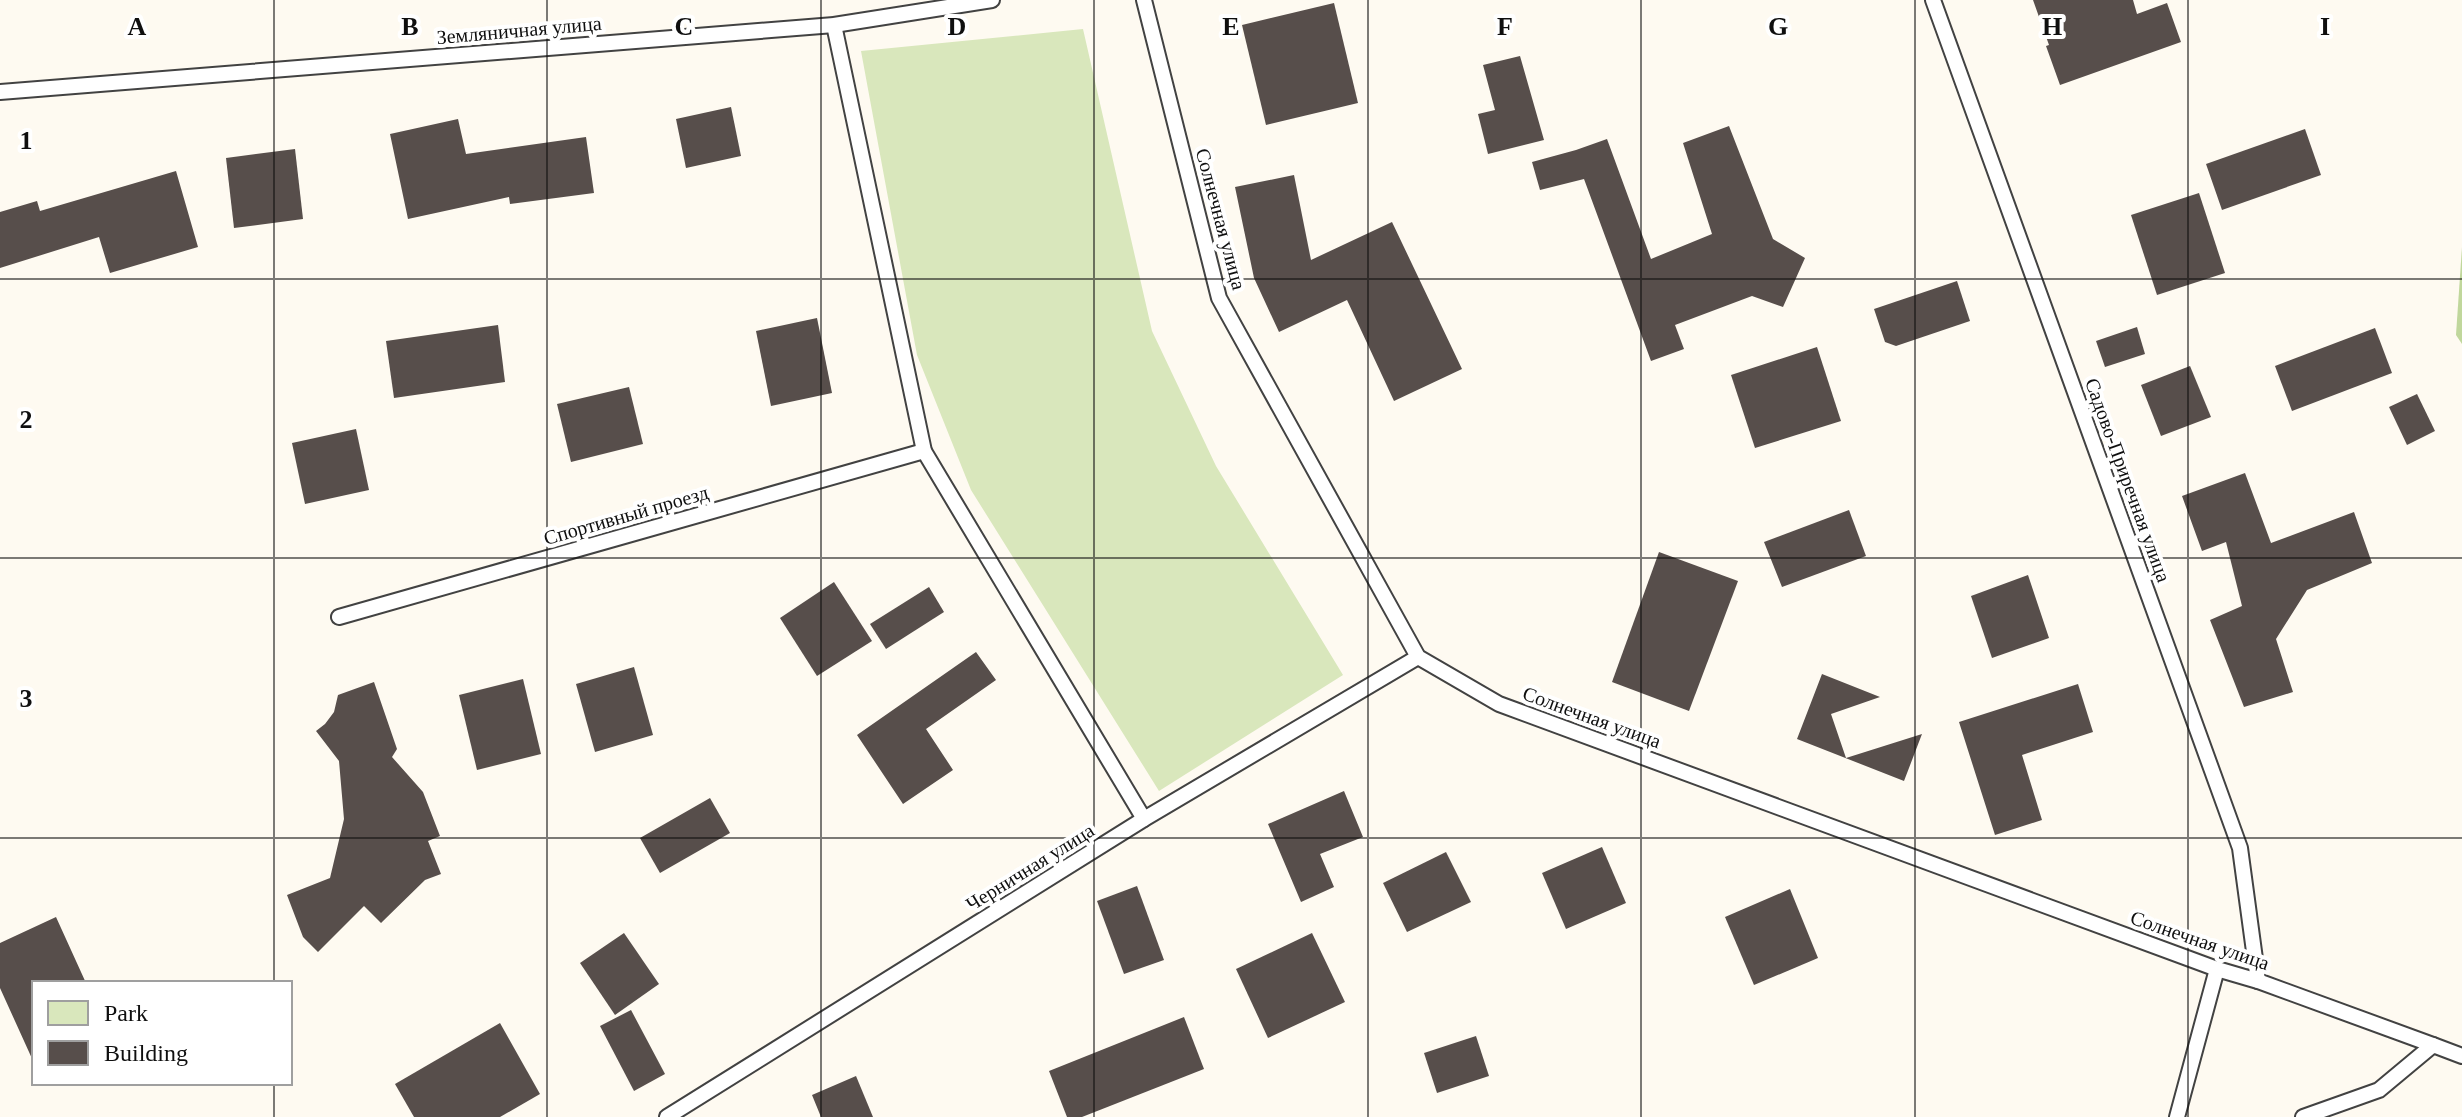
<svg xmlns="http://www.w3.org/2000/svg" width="2462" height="1117" font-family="Georgia,serif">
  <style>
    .green { fill: #d9e7bc }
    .forest { fill: #c0d79c }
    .building { fill: #574e4b }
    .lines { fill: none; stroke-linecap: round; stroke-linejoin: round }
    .lane-casing { stroke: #424242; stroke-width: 18 }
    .lane { stroke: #fff; stroke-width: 14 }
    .grid { fill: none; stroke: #0f0f0f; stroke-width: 2; stroke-opacity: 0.55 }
    .labels { text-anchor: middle; stroke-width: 8; stroke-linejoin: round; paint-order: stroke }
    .street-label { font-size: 20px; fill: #0f0f0f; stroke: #fff }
    .grid-label { font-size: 26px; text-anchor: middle; font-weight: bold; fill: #0f0f0f; stroke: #fff; stroke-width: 8; stroke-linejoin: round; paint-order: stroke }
  </style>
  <rect width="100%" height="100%" fill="#fefaf1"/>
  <!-- green -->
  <polygon class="green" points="1083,29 1152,331 1216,466 1343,675 1159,791 971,490 917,355 861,51"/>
  <!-- forest -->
  <polygon class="forest" points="2462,247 2462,344 2456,335"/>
  <!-- building -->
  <g class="building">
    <polygon points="2033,0 2133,0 2137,14 2167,3 2181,42 2060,85 2046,46 2049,45"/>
    <polygon points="1334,3 1358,103 1266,125 1242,25"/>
    <polygon points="1520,56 1544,140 1488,154 1478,114 1495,110 1483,65"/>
    <polygon points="731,107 741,156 686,168 676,119"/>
    <polygon points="458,119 466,154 586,137 594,193 510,204 509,197 408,219 390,134"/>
    <polygon points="1729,126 1773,239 1805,258 1783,307 1752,296 1675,325 1684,349 1651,361 1584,179 1540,190 1532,162 1576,150 1607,139 1651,259 1712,234 1683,143"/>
    <polygon points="2305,129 2321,175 2222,210 2206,164"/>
    <polygon points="295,149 303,219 234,228 226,158"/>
    <polygon points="176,171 198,247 110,273 99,237 0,268 0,212 37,201 40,211"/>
    <polygon points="1294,175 1311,260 1392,222 1462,369 1394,401 1347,300 1279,332 1254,278 1235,187"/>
    <polygon points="2199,193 2225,273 2157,295 2131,215"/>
    <polygon points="1957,281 1970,321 1896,346 1885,342 1874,309"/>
    <polygon points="817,318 832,393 771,406 756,331"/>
    <polygon points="498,325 505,382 394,398 386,341"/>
    <polygon points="2137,327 2145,354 2105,367 2096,341"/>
    <polygon points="2375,328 2392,373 2292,411 2275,366"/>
    <polygon points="1817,347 1841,421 1755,448 1731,375"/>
    <polygon points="2190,366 2211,417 2161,436 2141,385"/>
    <polygon points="629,387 643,444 571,462 557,404"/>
    <polygon points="2417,394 2435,431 2407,445 2389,407"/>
    <polygon points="356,429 369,490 305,504 292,443"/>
    <polygon points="2245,473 2271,543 2354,512 2372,563 2307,590 2276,639 2293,692 2244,707 2210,620 2242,606 2226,542 2202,551 2182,496"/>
    <polygon points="1849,510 1866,556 1782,587 1764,542"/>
    <polygon points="1659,552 1738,581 1689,711 1612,682"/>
    <polygon points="2028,575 2049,638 1992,658 1971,596"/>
    <polygon points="834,582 872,641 817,676 780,618"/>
    <polygon points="929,587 944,612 886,649 870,624"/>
    <polygon points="976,652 996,680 926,729 953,770 903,804 857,735"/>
    <polygon points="634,667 653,735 595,752 576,684"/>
    <polygon points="1822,674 1880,697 1831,714 1846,758 1922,734 1904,781 1797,739"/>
    <polygon points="523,679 541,754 477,770 459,695"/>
    <polygon points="374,682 397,749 392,757 423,792 440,836 428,841 441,874 425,880 381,923 364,906 318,952 303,937 287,895 330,878 344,819 339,761 316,731 325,724 334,712 338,695"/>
    <polygon points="2078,684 2093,732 2022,755 2042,820 1995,835 1959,722"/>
    <polygon points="1344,791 1363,837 1320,854 1334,887 1301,902 1268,824"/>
    <polygon points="710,798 730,833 660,873 640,838"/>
    <polygon points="1602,847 1626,903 1566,929 1542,873"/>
    <polygon points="1446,852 1471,902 1407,932 1383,883"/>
    <polygon points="1137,886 1164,960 1124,974 1097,901"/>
    <polygon points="1790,889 1818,958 1754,985 1725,917"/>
    <polygon points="56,917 86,983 34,983 34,1063 0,988 0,943"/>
    <polygon points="624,933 659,984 615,1015 580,963"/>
    <polygon points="1312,933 1345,1002 1268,1038 1236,969"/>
    <polygon points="631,1010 665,1074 634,1091 600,1026"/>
    <polygon points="1184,1017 1204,1069 1082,1117 1067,1117 1049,1071"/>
    <polygon points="500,1023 540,1094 500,1117 414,1117 395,1084"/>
    <polygon points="1476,1036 1489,1076 1437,1093 1424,1053"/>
    <polygon points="856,1076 873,1117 821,1117 812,1095"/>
  </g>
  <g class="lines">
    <defs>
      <g id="lane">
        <polyline points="1144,0 1219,298 1418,657 1499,704 2217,969 2258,981 2433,1045"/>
        <polyline points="1933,0 2240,848 2258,981"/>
        <polyline points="834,25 924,451 1144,819"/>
        <polyline points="0,92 834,25 992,0"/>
        <polyline points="339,617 924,451"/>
        <polyline points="667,1117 1144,819 1418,657"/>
        <polyline points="2177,1117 2217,969"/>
        <polyline points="2303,1117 2379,1090 2433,1045 2462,1056"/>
      </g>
    </defs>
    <!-- lane casing -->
    <use href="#lane" class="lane-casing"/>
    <!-- lane -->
    <use href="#lane" class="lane"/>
  </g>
  <!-- grid -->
  <path class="grid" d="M274,0V983M547,0V1117M821,0V1117M1094,0V1117M1368,0V1117M1641,0V1117M1915,0V1117M2188,0V1117M0,279H2462M0,558H2462M0,838H2462M274,1083V1117"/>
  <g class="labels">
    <!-- street labels -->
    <g class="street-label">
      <text transform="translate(519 30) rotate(-5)" y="7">Земляничная улица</text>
      <text transform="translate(1221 219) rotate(75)" y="7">Солнечная улица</text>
      <text transform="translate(2128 480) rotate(70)" y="7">Садово-Приречная улица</text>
      <text transform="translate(626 515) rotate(-16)" y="7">Спортивный проезд</text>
      <text transform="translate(1592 717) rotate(20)" y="7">Солнечная улица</text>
      <text transform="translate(1030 867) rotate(-32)" y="7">Черничная улица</text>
      <text transform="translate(2200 940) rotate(19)" y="7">Солнечная улица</text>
    </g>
  </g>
  <g class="grid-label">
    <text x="137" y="35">A</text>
    <text x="410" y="35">B</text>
    <text x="684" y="35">C</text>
    <text x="957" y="35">D</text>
    <text x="1231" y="35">E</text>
    <text x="1505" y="35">F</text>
    <text x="1778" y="35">G</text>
    <text x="2052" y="35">H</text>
    <text x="2325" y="35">I</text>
    <text x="26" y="149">1</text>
    <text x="26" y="428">2</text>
    <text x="26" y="707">3</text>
  </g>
  <!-- legend -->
  <rect x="32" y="981" width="260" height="104" fill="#ffffff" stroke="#9f9f9f" stroke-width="2"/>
  <rect x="48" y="1001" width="40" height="24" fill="#d9e7bc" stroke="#9f9f9f" stroke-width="2"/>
  <text x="104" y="1021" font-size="24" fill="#0f0f0f">Park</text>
  <rect x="48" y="1041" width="40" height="24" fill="#574e4b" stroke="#9f9f9f" stroke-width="2"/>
  <text x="104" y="1061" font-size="24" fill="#0f0f0f">Building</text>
</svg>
